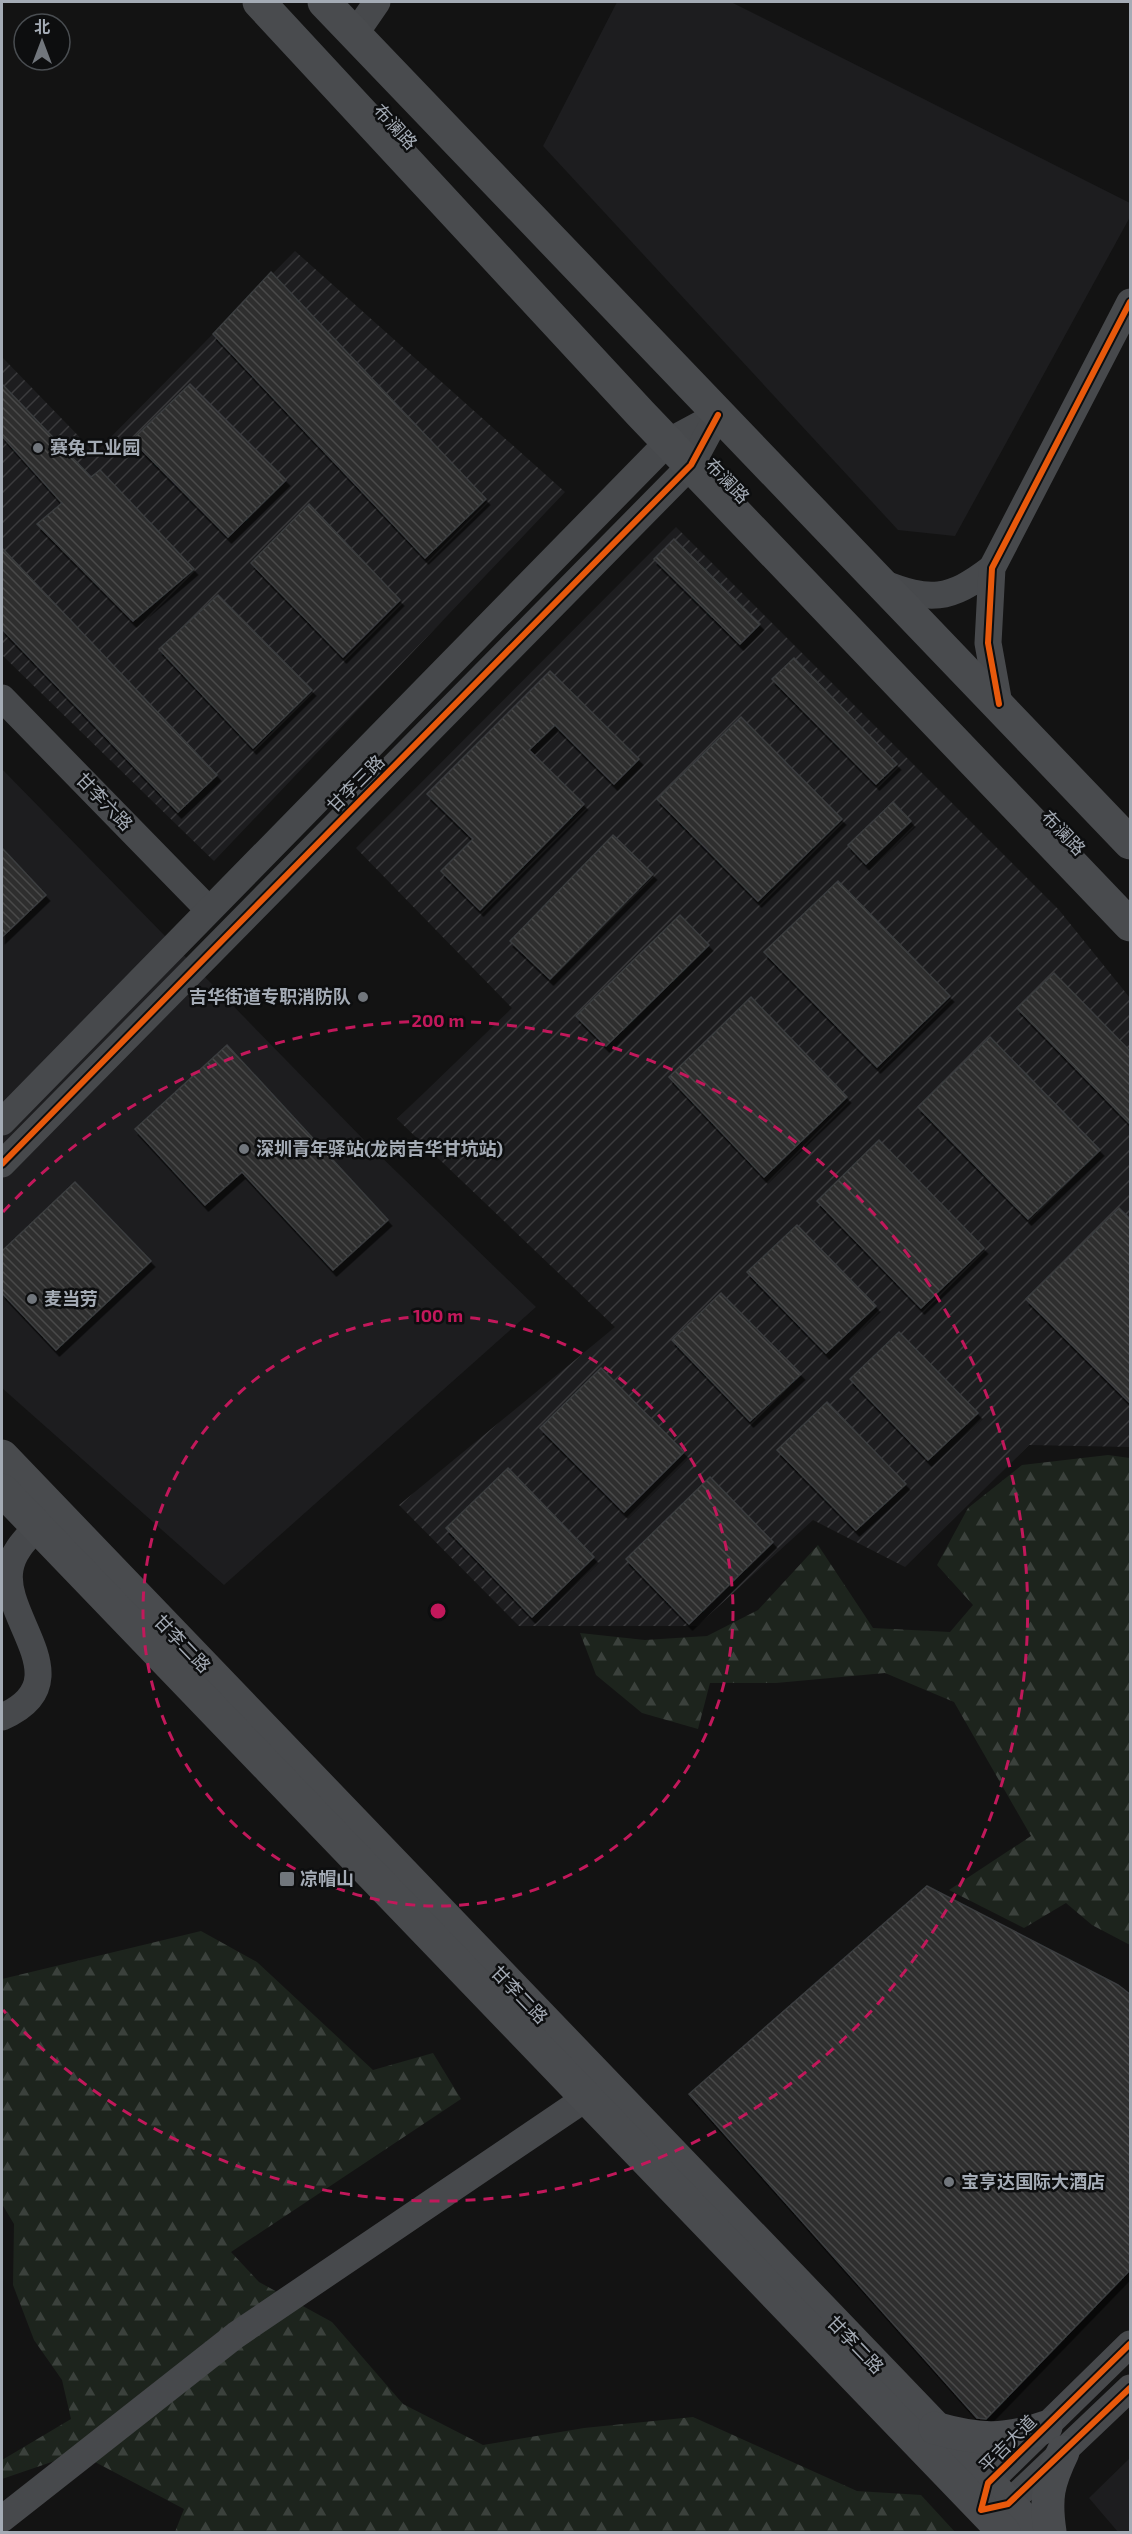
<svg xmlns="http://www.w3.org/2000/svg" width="1132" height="2534" font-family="'Exo 2','Noto Sans SC',sans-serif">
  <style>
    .built { fill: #1d1d1f }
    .industrial { fill: url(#industrial-furrows) }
    .forest { fill: url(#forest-firs) }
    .building { fill: url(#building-back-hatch); stroke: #3b3d3f; stroke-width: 1.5; filter: url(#shadow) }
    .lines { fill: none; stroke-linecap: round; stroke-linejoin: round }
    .minor { stroke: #47494c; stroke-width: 27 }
    .major { stroke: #494b4e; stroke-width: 33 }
    .cycleway-casing { stroke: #0d0e0f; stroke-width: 10 }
    .cycleway { stroke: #e8590c; stroke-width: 6 }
    .ring { fill: none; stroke: #c2185b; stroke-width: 3; stroke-dasharray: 10 8 }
    .poi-dot { fill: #71767c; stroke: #0d0e0f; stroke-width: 2 }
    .labels { text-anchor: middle; stroke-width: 5; stroke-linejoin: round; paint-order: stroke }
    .street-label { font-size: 18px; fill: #a4abb5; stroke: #0d0e0f }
    .poi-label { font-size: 18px; font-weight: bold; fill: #a4abb5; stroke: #0d0e0f; text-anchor: start }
    .centre { fill: #c2185b; stroke: #0d0e0f; stroke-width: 3 }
    .ring-label { font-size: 18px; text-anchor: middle; font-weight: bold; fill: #c2185b; stroke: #0d0e0f; stroke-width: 5; stroke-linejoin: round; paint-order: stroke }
  </style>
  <defs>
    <pattern id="industrial-furrows" width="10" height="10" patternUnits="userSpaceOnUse" patternTransform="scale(1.5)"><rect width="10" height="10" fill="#1d1d1f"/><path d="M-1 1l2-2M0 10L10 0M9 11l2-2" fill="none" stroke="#3b3b3d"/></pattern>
    <pattern id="forest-firs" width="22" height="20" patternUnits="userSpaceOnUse" patternTransform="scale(1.5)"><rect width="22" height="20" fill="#1d241d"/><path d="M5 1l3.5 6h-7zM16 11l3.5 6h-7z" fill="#3b413c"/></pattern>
    <pattern id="building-back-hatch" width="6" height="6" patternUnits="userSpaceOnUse" patternTransform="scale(1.5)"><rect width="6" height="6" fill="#2d2e2e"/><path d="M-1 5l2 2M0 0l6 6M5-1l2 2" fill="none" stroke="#484a4a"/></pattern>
    <filter id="shadow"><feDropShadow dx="3.5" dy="6" stdDeviation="0" flood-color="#0009"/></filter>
  </defs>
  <rect width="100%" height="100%" fill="#131313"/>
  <!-- built -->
  <g class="built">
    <polygon points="617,2 731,2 1130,203 1130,217 955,536 898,530 543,146"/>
    <polygon points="2,769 369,1145 536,1307 224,1585 2,1388"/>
    <polygon points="1130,2458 1130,2532 1118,2532 1089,2498"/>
  </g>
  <!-- industrial -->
  <g class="industrial">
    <polygon points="295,251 565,492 214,861 2,655 2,357 95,453"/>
    <polygon points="676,527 1059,910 1130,998 1130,1447 1029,1445 905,1567 813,1520 697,1626 519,1626 399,1505 615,1327 397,1119 512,1008 356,848"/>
  </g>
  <!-- forest -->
  <g class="forest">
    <polygon points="1108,1455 1130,1458 1130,1945 1092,1925 1066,1903 1024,1928 949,1890 1031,1836 954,1702 885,1673 776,1683 710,1683 698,1729 642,1713 596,1675 580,1633 645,1640 707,1636 758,1610 818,1545 873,1628 950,1632 973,1605 937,1565 968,1508 1022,1465"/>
    <polygon points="201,1931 257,1962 373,2070 433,2053 461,2099 231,2252 259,2282 332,2322 403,2404 483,2445 584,2428 693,2417 857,2491 921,2495 955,2532 175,2532 184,2509 78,2453 2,2479 2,2460 71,2419 62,2380 34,2340 13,2285 14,2224 2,2204 2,1979"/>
  </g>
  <!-- building -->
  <g class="building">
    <polygon points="271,272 486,499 425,558 213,334"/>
    <polygon points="2,384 91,477 100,470 194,569 133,621 37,524 62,503 2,436"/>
    <polygon points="190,384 286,480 228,537 132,440"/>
    <polygon points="309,504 400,600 343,657 251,563"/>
    <polygon points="674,539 760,624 740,644 654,559"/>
    <polygon points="2,548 217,775 178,812 2,629"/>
    <polygon points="218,595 312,690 253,748 159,649"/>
    <polygon points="794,658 897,764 876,784 772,679"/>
    <polygon points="550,671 639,759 614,784 555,725 529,750 584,804 480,910 441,871 473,839 427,794"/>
    <polygon points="741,717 842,819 758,901 657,799"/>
    <polygon points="893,802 911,821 866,864 848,845"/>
    <polygon points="613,835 653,874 550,979 510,941"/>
    <polygon points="2,848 46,895 2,937"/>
    <polygon points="838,881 950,996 877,1067 764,952"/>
    <polygon points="680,915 709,945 606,1046 576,1016"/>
    <polygon points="1054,973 1131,1052 1131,1125 1017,1008"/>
    <polygon points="751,997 847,1097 764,1177 669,1077"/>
    <polygon points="990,1037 1100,1150 1028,1219 918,1107"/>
    <polygon points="227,1045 388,1220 333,1270 242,1172 205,1205 135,1129"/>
    <polygon points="879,1140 984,1248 921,1308 817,1201"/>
    <polygon points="75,1182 151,1261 56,1350 2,1293 2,1251"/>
    <polygon points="1119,1208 1131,1220 1131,1404 1026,1299"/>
    <polygon points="797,1225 876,1306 826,1353 747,1272"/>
    <polygon points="721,1293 801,1374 750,1421 672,1340"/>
    <polygon points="899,1332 978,1413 928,1460 850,1379"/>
    <polygon points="601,1368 684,1452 624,1512 540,1428"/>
    <polygon points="827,1402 906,1484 856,1530 777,1450"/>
    <polygon points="508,1468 594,1557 532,1617 446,1528"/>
    <polygon points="710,1477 773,1542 689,1624 626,1559"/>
    <polygon points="927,1886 1118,1985 1131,1995 1131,2269 986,2419 977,2418 689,2094"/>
  </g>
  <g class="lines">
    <!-- minor -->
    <g class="minor">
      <polyline points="355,34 377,2"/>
      <path d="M880,582C930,602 949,601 992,568"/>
      <polyline points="2,698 206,907"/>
      <polyline points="999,704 988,643 992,568 1130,302"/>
      <polyline points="2,1122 668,442 718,415"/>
      <polyline points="2,1164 691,465 718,415"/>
      <path d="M2,1717C83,1682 1,1619 10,1569C13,1551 26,1539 37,1527"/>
      <polyline points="1130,2344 988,2483 981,2510 1008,2504 1130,2388"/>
      <polyline points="2,2519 236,2335 586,2098"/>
    </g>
    <!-- major -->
    <g class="major">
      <polyline points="259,2 641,414 1130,925"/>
      <polyline points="324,2 1130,843"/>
      <polyline points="2,1456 1036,2532"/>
      <polyline points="2,1490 1004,2532"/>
      <path d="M935,2428C977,2440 1004,2442 1046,2427"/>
      <path d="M1050,2532C1045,2498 1048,2483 1063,2452"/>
    </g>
    <defs>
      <g id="cycleway">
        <polyline points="999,704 988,643 992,568 1130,302"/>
        <polyline points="2,1164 691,465 718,415"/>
        <polyline points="1130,2344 988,2483 981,2510 1008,2504 1130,2388"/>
      </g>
    </defs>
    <!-- cycleway casing -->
    <use href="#cycleway" class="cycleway-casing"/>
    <!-- cycleway -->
    <use href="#cycleway" class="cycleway"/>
  </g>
  <!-- distance rings -->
  <g class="ring">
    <circle cx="438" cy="1611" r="295"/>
    <path d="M3 1212A590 590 0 1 1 3 2010"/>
  </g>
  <!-- markers -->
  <g class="poi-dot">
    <circle cx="38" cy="448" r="6"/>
    <circle cx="363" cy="997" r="6"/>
    <circle cx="244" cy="1149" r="6"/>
    <circle cx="32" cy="1299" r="6"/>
    <rect x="279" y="1871" width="16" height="16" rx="3"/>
    <circle cx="949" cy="2182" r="6"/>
  </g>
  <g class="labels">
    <!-- street labels -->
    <g class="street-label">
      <text transform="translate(395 127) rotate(47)" y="6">布澜路</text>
      <text transform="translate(727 481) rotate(46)" y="6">布澜路</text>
      <text transform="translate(356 784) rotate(-45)" y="6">甘李三路</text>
      <text transform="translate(104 802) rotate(46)" y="6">甘李六路</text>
      <text transform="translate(1063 833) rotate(46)" y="6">布澜路</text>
      <text transform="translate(182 1644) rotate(46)" y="6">甘李二路</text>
      <text transform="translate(519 1995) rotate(46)" y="6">甘李二路</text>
      <text transform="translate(855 2345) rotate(46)" y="6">甘李二路</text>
      <text transform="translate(1008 2444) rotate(-45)" y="6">平吉大道</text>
    </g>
    <!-- poi labels -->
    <g class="poi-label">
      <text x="50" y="454">赛兔工业园</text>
      <text x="351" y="1003" text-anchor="end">吉华街道专职消防队</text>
      <text x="256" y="1155">深圳青年驿站(龙岗吉华甘坑站)</text>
      <text x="44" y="1305">麦当劳</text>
      <text x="300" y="1885">凉帽山</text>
      <text x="961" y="2188">宝亨达国际大酒店</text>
    </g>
  </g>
  <circle cx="438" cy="1611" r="9" class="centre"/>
  <g class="ring-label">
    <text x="438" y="1027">200 m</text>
    <text x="438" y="1322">100 m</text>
  </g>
  <!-- border -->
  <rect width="1132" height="2534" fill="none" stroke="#a4abb5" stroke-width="6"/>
  <!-- north arrow -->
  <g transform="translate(42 42)"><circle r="28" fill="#0d0e0f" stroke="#494d51" stroke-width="1.5"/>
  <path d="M0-4.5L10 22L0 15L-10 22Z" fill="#71767c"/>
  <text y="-9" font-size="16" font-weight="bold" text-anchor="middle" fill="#a4abb5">北</text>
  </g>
</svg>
